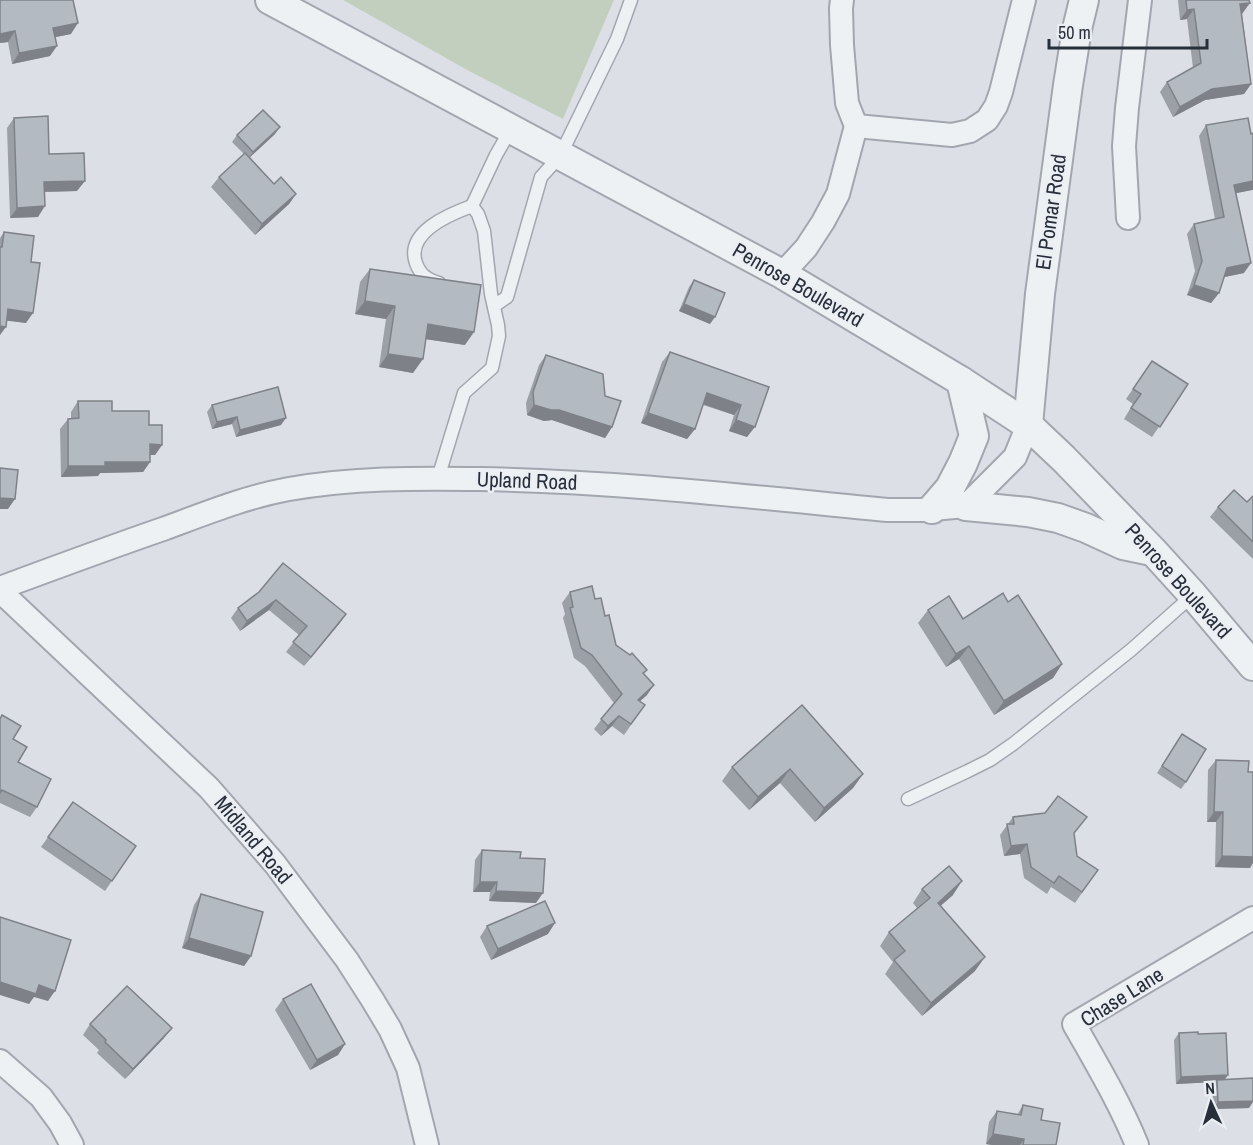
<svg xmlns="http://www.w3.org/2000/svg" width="1253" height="1145" font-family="'Archivo Narrow',sans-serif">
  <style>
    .green { fill: #c3cfbe }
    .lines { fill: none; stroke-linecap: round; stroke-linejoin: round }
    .service-casing { stroke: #a2a7af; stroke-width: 15 }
    .minor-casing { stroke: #a2a7af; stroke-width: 26 }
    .tertiary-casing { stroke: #a2a7af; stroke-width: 32 }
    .service { stroke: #eef1f4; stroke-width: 12 }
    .minor { stroke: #eef1f4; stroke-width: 22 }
    .tertiary { stroke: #eef1f4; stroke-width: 28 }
    .wall { fill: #9ba0a7 }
    .shaded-wall { fill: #7e8288 }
    .building { fill: #b4bac2; stroke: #7e8288; stroke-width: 1.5 }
    .labels { text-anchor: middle; stroke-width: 5; stroke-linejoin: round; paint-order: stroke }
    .street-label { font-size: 21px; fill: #272f3b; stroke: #ebeff3 }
  </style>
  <rect width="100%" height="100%" fill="#dce0e6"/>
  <!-- green -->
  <polygon class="green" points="343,0 614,0 563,119 469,71"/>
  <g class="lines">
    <defs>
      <g id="service">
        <path d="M439,283C428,280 420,275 416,263C405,232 450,214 472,206"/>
        <polyline points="494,306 507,297 541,177 560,156 617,39 631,0"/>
        <polyline points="438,478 464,393 492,368 499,336 498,325 491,294 484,231 478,214 472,206 496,155 511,129"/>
        <polyline points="908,799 968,771 990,760 1013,744 1131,650 1193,595"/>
      </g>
      <g id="minor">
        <polyline points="856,126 952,135 970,131 987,120 996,106 1001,92 1024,0"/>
        <polyline points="1128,218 1124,146 1127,108 1140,0"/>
        <polyline points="782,274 806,248 823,222 838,194 856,126 847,103 842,45 841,8 842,0"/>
        <path d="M0,588C54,568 108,548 163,529C204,514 245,497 289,489C352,478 415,478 479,479C616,481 752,497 888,510H921L966,506L1015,457L1028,425"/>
        <polyline points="0,591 209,788 275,864 347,960 372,999 390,1029 408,1068 427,1145"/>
        <polyline points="0,1061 41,1097 60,1123 72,1145"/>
        <path d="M1137,1145C1120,1103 1096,1063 1074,1024L1253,918"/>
      </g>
      <g id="tertiary">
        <polyline points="270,0 782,274 961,381 1028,425 1064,459 1153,551 1193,595 1253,666"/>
        <polyline points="1028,425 1040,294 1068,85 1077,29 1084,0"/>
        <polyline points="966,506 1028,512 1058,518 1086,528 1123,545 1152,551"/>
        <polyline points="932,509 950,488 963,463 974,436 961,381"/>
      </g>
    </defs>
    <!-- service casing -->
    <use href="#service" class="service-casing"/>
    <!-- minor casing -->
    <use href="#minor" class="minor-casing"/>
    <!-- tertiary casing -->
    <use href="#tertiary" class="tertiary-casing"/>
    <!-- service -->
    <use href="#service" class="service"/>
    <!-- minor -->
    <use href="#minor" class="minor"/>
    <!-- tertiary -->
    <use href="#tertiary" class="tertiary"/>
  </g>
  <!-- wall -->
  <g class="wall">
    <polygon points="0,0 71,34 55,37 50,56 12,64 8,42 0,43"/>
    <polygon points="1178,0 1249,0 1242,14 1251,84 1244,94 1205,100 1173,117 1160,92 1167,82 1193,68 1187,19 1180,20"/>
    <polygon points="14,118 49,154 77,191 45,192 38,217 10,218 7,128"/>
    <polygon points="1206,125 1252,190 1236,193 1244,273 1224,277 1219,293 1211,303 1187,295 1195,271 1187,234 1194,224 1215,219 1199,136"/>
    <polygon points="275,134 250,157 274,184 296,194 289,204 255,235 211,187 219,177 244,154 232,142 237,135"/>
    <polygon points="4,232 31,262 26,323 6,320 0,335 0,238"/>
    <polygon points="370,269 465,345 426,339 413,373 379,367 386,319 355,314 360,282"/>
    <polygon points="694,280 710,324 679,311 689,287"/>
    <polygon points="670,352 769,387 747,437 729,431 734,415 703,405 695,429 687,439 641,423 662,362"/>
    <polygon points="546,355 605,396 612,427 605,438 552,420 544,421 527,415 526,403 539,365"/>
    <polygon points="1152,361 1188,384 1152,437 1124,419 1133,404 1126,399"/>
    <polygon points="78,401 112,411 149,425 162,445 155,455 150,455 150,462 143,472 100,473 98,476 61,477 60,429 68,419 71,418 71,412"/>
    <polygon points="212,405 281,425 236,437 232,424 212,429 207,412"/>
    <polygon points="1253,496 1253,559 1210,517 1218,507 1247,502"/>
    <polygon points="259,592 346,614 339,624 304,666 286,652 299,635 269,610 240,631 231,618 238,608"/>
    <polygon points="570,592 595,599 605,616 616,645 647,670 644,674 647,695 640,701 645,705 624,735 612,726 601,736 594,729 614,703 585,666 574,658 563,618 565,614 562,603"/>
    <polygon points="1008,602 1062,664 1053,678 994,715 959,659 946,667 918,623 928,610 963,619"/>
    <polygon points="802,705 863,774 853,788 815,822 780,783 749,810 722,781 732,767"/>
    <polygon points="0,718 13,739 18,762 37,807 30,817 0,803"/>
    <polygon points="1177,741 1186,782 1181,789 1157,773"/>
    <polygon points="1216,760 1250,868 1215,867 1216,822 1207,822 1208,770"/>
    <polygon points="73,802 136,846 105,891 41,847"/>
    <polygon points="1013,817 1074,834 1077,856 1098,870 1075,903 1051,887 1047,894 1024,878 1020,854 1004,856 1000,835"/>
    <polygon points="482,850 536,903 489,901 490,892 473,892 475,860"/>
    <polygon points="922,889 953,895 940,906 975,971 922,1016 885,974 893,962 880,946 889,932 917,908 913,903"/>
    <polygon points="201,894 251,956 244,966 182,948 194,905"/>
    <polygon points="487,926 548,934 491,960 480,937"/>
    <polygon points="283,999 345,1044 338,1055 310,1070 275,1010"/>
    <polygon points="90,1024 164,1038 125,1079 97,1053 99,1050 83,1035"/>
    <polygon points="1179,1033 1198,1034 1225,1079 1249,1108 1213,1109 1212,1087 1215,1082 1176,1084 1174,1040"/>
    <polygon points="1023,1105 1041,1120 1056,1145 992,1145 986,1144 989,1122 997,1111 1017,1115"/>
  </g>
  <!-- shaded-wall -->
  <g class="shaded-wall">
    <polygon points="1250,3 1242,14 1233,15 1240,4"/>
    <polygon points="1194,9 1187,19 1180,20 1187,10"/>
    <polygon points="78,23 71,34 46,39 53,28"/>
    <polygon points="15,31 8,42 0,43 0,34"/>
    <polygon points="57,46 50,56 12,64 19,53"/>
    <polygon points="1251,84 1244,94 1205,100 1173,117 1180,107 1212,89"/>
    <polygon points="280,127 275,134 248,159 253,152"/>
    <polygon points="85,181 77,191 37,192 44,182"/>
    <polygon points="1253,181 1253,190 1252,190 1227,195 1234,185"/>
    <polygon points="296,194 289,204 255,235 262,224"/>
    <polygon points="45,206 38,217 10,218 17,208"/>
    <polygon points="1251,263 1244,273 1220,278 1227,268"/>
    <polygon points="1194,285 1219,293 1211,303 1187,295"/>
    <polygon points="365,301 395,306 386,319 355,314"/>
    <polygon points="684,304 715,317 710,324 679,311"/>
    <polygon points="8,309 33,313 26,323 1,320"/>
    <polygon points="428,324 474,332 465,345 418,338"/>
    <polygon points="0,326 6,327 0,335"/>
    <polygon points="388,354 423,359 413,373 379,367"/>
    <polygon points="707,393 741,405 734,415 700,403"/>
    <polygon points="534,405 559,410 612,427 605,438 552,420 544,421 527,415"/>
    <polygon points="648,413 695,429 687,439 641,423"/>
    <polygon points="237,417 232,424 212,429 217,422"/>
    <polygon points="286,418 281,425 236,437 240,430"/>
    <polygon points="736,420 755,427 747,437 729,431"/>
    <polygon points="150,444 162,445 155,455 143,455"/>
    <polygon points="105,462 150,462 143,472 100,473 98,476 61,477 68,466"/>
    <polygon points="0,498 15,499 8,509 0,509"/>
    <polygon points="276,600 269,610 240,631 247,621"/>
    <polygon points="346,614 339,624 304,666 311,657"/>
    <polygon points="969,646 959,659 946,667 956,654"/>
    <polygon points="1062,664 1053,678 994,715 1004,701"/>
    <polygon points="654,685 647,695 630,710 638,700"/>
    <polygon points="619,716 612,726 601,736 608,726"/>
    <polygon points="790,769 780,783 749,810 758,797"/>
    <polygon points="863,774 853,788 815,822 824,808"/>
    <polygon points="1214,812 1223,812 1216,822 1207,822"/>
    <polygon points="1027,844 1020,854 1004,856 1011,846"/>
    <polygon points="1222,856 1253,857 1253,863 1250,868 1215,867"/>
    <polygon points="962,881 953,895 928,917 938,903"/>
    <polygon points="480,882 497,882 490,892 473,892"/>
    <polygon points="496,891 543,893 536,903 489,901"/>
    <polygon points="555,923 548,934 491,960 498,949"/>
    <polygon points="189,938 251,956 244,966 182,948"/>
    <polygon points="985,957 975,971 922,1016 931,1003"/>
    <polygon points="0,982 39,985 55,991 48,1001 34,997 29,1004 0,995"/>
    <polygon points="172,1028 164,1038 125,1079 133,1069"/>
    <polygon points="345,1044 338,1055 310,1070 317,1060"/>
    <polygon points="1228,1075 1223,1082 1217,1080 1215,1082 1176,1084 1181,1077"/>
    <polygon points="1253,1101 1253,1102 1249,1108 1213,1109 1218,1102"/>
    <polygon points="993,1134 1024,1139 1020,1145 992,1145 986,1144"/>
  </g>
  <!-- building -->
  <g class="building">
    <polygon points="0,0 73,0 78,23 53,28 57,46 19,53 15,31 0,34"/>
    <polygon points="1186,0 1249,0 1250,3 1240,4 1251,84 1212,89 1180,107 1167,82 1201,63 1194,9 1187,10"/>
    <polygon points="263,110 280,127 253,152 237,135"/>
    <polygon points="48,116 49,154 84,153 85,181 44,182 45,206 17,208 14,118"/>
    <polygon points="1248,118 1251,134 1253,133 1253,181 1234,185 1251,263 1227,268 1219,293 1194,285 1202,261 1194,224 1224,217 1206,125"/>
    <polygon points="245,153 274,184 281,177 296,194 262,224 219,177"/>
    <polygon points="4,232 34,236 31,262 40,263 33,313 8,309 6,327 0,326 0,247 2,247"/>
    <polygon points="370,269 481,285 474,332 428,324 423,359 388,354 395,306 365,301"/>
    <polygon points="694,280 725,293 715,317 684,304"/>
    <polygon points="670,352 769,387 755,427 736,420 741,405 707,393 695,429 648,413"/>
    <polygon points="546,355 603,374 605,396 621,401 612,427 559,410 551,410 534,405 533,392"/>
    <polygon points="1152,361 1188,384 1160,427 1131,408 1141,394 1133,389"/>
    <polygon points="278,387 286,418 240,430 237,417 217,422 212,405"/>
    <polygon points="78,401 112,401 112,411 149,411 149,425 162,425 162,445 150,444 150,462 105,462 105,466 68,466 68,419 79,418"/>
    <polygon points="0,468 18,470 15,499 0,498"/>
    <polygon points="1234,490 1247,502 1253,496 1253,542 1218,507"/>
    <polygon points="283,563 346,614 311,657 293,642 307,626 276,600 247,621 238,608 259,592"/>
    <polygon points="592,586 595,599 601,598 605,616 609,615 616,645 630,655 632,653 647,670 643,673 654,685 638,700 645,705 631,724 619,716 608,726 601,719 622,694 592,655 581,648 570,608 573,607 570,592"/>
    <polygon points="1003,593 1008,602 1018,595 1062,664 1004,701 969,646 956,654 928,610 949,596 963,619"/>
    <polygon points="802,705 863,774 824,808 790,769 758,797 732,767"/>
    <polygon points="2,715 21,726 13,739 27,747 18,762 51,779 37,807 2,790 0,793 0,719"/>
    <polygon points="1182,734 1206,749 1186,782 1162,766"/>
    <polygon points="1216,760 1249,761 1248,772 1253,772 1253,857 1222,856 1223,812 1214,812"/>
    <polygon points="1058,796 1087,817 1074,833 1077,856 1098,870 1082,892 1059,876 1054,883 1031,867 1027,844 1011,846 1007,824 1014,824 1013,817 1045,813"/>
    <polygon points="73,802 136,846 112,881 48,837"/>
    <polygon points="482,850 521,852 520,858 545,859 543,893 496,891 497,882 480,882"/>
    <polygon points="949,866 962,881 938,903 985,957 931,1003 894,960 905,951 889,932 930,898 922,889"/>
    <polygon points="201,894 263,912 251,956 189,938"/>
    <polygon points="545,901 555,923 498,949 487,926"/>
    <polygon points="0,917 71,940 55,991 39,985 36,994 0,982"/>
    <polygon points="311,984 345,1044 317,1060 283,999"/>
    <polygon points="127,986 172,1028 133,1069 105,1042 106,1040 90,1024"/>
    <polygon points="1198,1032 1198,1034 1226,1033 1228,1075 1181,1077 1179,1033"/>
    <polygon points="1253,1078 1253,1101 1218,1102 1217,1080"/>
    <polygon points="1023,1105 1043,1109 1041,1120 1060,1123 1056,1145 1023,1145 1024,1139 993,1134 997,1111 1021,1115"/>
  </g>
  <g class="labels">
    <!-- street labels -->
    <g class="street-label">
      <text transform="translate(1051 212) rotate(-82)" y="7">El Pomar Road</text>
      <text transform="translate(798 285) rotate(30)" y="7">Penrose Boulevard</text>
      <text transform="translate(527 481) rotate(2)" y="7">Upland Road</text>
      <text transform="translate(1178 581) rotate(48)" y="7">Penrose Boulevard</text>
      <text transform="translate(253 840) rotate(50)" y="7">Midland Road</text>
      <text transform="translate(1122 997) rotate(-32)" y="7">Chase Lane</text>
    </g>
  </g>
  <!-- north arrow -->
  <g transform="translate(1211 1103) rotate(356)" stroke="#ebeff3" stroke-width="4.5" paint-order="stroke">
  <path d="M0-4.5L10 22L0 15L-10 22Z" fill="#272f3b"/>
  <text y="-9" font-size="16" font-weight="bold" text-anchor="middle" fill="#272f3b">N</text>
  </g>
  <!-- scale -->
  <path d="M1049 39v9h158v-9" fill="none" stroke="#272f3b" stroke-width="3"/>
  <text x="1058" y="39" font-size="18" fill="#272f3b" stroke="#ebeff3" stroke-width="4.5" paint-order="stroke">50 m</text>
</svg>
